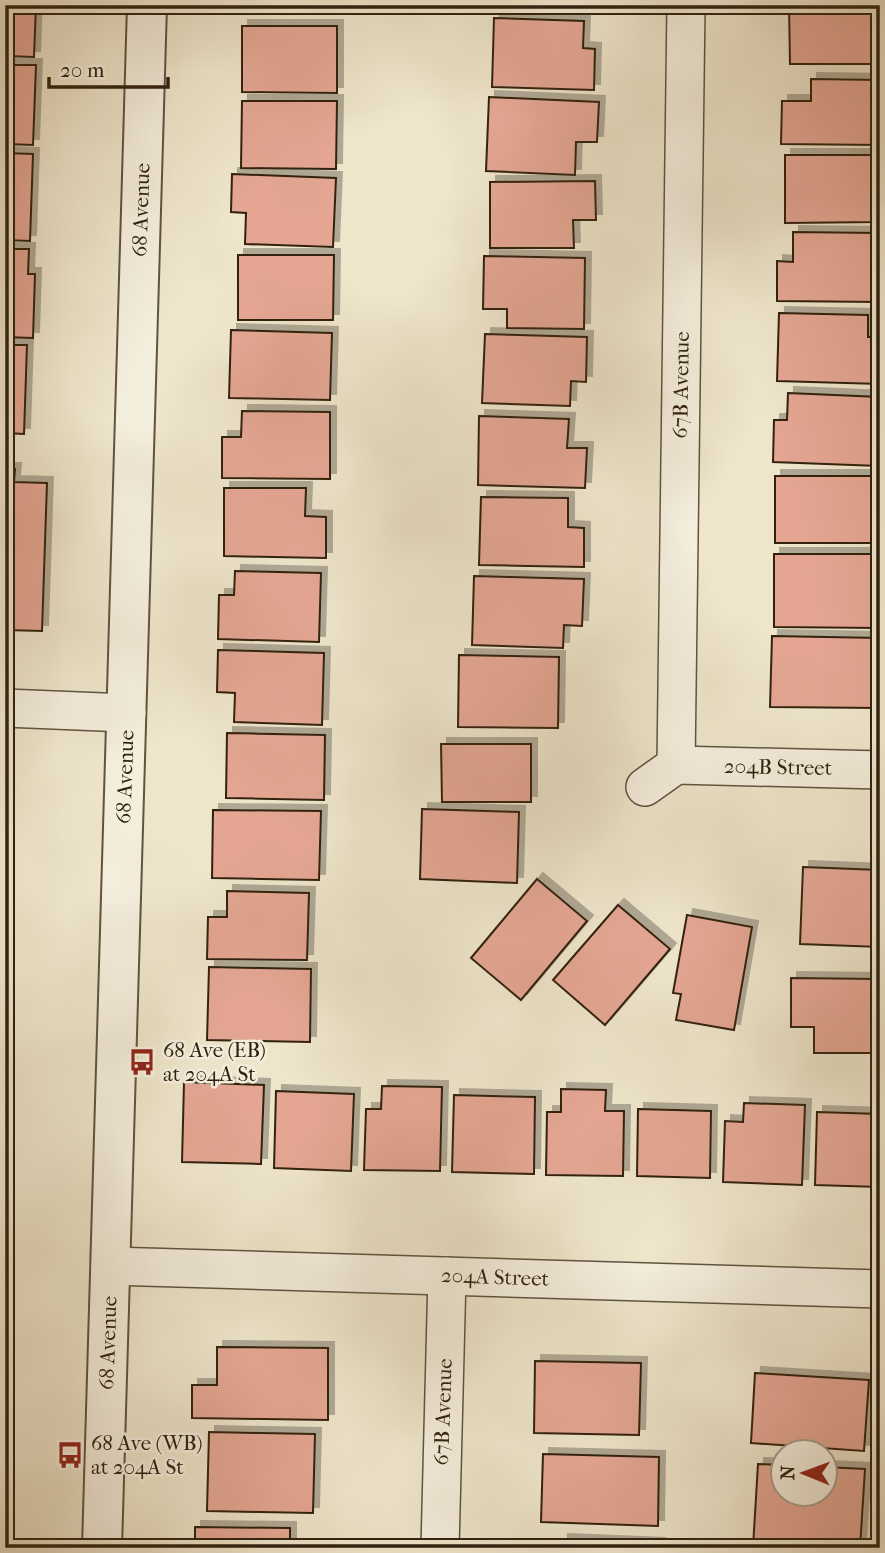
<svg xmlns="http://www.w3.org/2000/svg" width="885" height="1553" font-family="'IM FELL French Canon',serif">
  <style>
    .building { fill: #e4a693; stroke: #312210; stroke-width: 2; filter: url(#shadow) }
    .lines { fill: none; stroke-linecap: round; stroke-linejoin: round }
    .minor-casing { stroke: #60533f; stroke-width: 40 }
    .tertiary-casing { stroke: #60533f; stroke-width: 42 }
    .minor { stroke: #f4eedd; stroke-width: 37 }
    .tertiary { stroke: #f4eedd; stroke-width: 38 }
    .labels { text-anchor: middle; stroke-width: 5; stroke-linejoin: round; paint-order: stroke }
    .street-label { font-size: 21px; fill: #312210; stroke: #f4eedd }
    .poi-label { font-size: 21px; fill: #312210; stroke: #f4eedd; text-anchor: start }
  </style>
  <defs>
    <filter id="shadow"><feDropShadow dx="6" dy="-6" stdDeviation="0" flood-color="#0004"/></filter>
  </defs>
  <rect width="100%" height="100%" fill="#eee5cb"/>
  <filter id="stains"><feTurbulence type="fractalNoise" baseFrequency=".00286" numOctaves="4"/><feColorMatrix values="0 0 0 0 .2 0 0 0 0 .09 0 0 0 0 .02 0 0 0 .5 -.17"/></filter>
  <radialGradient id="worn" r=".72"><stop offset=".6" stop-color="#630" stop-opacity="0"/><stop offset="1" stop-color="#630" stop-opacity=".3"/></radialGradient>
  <!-- building -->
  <g class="building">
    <polygon points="5,5 36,5 34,57 5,56"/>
    <polygon points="237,5 336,5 336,9"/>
    <polygon points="789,5 880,5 880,64 790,64"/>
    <polygon points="494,18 584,21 583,48 595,49 594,90 492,87"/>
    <polygon points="242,26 337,26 337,93 242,92"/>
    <polygon points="5,65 36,65 33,145 5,144"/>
    <polygon points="811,79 880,80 880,145 781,144 782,101 811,101"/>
    <polygon points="489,97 599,102 597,142 576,142 575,175 486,171"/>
    <polygon points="242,101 337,101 336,169 241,168"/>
    <polygon points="5,153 33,154 30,241 5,240"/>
    <polygon points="785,155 880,155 880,222 785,223"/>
    <polygon points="232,174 336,178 333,247 245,244 246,213 231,212"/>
    <polygon points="595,181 596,220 573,220 574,248 490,248 490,182"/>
    <polygon points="793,232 880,233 880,302 777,301 777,261 793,262"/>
    <polygon points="5,249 29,249 28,274 35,274 33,338 5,337"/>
    <polygon points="238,255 334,255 333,320 238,320"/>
    <polygon points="484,256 585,258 584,329 507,328 507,309 483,309"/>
    <polygon points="779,313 868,315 868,337 880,337 880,384 777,381"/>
    <polygon points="231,330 332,333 330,400 229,398"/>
    <polygon points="485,334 587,337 586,382 571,381 570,406 482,403"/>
    <polygon points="5,345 27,345 24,434 5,433"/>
    <polygon points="788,393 880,397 879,466 773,462 774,420 787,420"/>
    <polygon points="242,411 330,412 330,479 222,478 222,437 241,437"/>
    <polygon points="479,416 569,419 567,448 587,448 585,488 478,485"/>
    <polygon points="5,469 15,469 14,482 47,483 42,631 5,630"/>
    <rect x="775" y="476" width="105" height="67"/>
    <polygon points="224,488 306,488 305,516 326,517 326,558 224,556"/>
    <polygon points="481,497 568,498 568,527 584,528 584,567 479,565"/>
    <polygon points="774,554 879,554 878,628 774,627"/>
    <polygon points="235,571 321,573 319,642 218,639 219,595 234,595"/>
    <polygon points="474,576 584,579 582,626 564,625 563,648 472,645"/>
    <polygon points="772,636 880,638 880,708 770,707"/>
    <polygon points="218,650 324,653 322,725 234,722 235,693 217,692"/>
    <polygon points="459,655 559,657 558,728 458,727"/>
    <polygon points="227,733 325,735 324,800 226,798"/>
    <polygon points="441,744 531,744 531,802 442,802"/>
    <polygon points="422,809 519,812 517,883 420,879"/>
    <polygon points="213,810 321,811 319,880 212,878"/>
    <polygon points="803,867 880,870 880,947 800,944"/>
    <polygon points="537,879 587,921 521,1000 471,958"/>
    <polygon points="227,891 309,893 307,960 207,959 208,917 227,917"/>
    <polygon points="618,905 670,949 605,1025 553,980"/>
    <polygon points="687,915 752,927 734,1030 676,1020 681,994 673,993"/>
    <polygon points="209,967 311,969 310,1042 207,1040"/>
    <polygon points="791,978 879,979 879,1053 814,1053 814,1027 791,1027"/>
    <polygon points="184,1082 264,1085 261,1164 182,1162"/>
    <polygon points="382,1086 442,1087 440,1171 364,1170 366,1109 381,1109"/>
    <polygon points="561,1089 606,1090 605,1111 624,1111 623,1176 546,1175 547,1112 561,1112"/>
    <polygon points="276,1091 354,1094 351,1171 274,1168"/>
    <polygon points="454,1095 535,1097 534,1174 452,1172"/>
    <polygon points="744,1103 805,1105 802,1185 723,1182 725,1121 743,1122"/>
    <polygon points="638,1109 711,1111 710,1178 637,1176"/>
    <polygon points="817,1112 880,1114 880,1187 815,1185"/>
    <polygon points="217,1347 328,1348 328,1420 192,1418 192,1385 217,1385"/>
    <polygon points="535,1361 641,1363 639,1435 534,1433"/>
    <polygon points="755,1373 869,1380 864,1451 751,1443"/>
    <polygon points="209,1432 315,1434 313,1513 207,1511"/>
    <polygon points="543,1454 659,1457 658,1526 541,1522"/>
    <polygon points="758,1464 784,1465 784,1494 826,1494 826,1467 865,1469 860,1548 753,1547"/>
    <polygon points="195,1527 290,1528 290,1548 195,1548"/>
    <polygon points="562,1540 659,1544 658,1548 562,1548"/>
  </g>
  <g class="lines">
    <defs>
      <g id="minor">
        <polyline points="5,708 127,713"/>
        <polyline points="676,765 686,5"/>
        <polyline points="676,765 880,770"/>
        <polyline points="645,787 676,765"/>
        <polyline points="110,1266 880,1289"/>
        <polyline points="440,1548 447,1276"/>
      </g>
      <polyline id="tertiary" points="102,1548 147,5"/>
    </defs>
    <!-- minor casing -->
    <use href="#minor" class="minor-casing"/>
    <!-- tertiary casing -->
    <use href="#tertiary" class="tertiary-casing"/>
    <!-- minor -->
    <use href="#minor" class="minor"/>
    <!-- tertiary -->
    <use href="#tertiary" class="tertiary"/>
  </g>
  <!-- icons -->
  <defs>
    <symbol id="bus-bare" viewBox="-9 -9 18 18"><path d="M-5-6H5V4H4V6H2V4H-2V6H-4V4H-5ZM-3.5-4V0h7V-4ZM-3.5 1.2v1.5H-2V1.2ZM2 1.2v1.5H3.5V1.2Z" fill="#8f2418" stroke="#f4eedd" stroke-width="2.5" paint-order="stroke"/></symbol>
  </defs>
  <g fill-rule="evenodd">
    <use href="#bus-bare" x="123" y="1043" width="38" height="38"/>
    <use href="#bus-bare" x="51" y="1436" width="38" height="38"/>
  </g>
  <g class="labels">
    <!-- street labels -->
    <g class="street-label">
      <text transform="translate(141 210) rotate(-88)" y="7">68 Avenue</text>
      <text transform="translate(681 385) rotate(-89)" y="7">67B Avenue</text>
      <text transform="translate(778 767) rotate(1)" y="7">204B Street</text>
      <text transform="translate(125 777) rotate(-88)" y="7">68 Avenue</text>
      <text transform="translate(495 1277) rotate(2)" y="7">204A Street</text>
      <text transform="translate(108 1343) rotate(-88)" y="7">68 Avenue</text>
      <text transform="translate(443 1412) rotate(-88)" y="7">67B Avenue</text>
    </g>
    <!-- poi labels -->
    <g class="poi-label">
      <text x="163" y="1057">68 Ave (EB)<tspan x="163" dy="24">at 204A St</tspan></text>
      <text x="91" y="1450">68 Ave (WB)<tspan x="91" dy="24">at 204A St</tspan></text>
    </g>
  </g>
  <!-- margin -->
  <rect width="885" height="1553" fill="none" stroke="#eee5cb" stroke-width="28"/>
  <rect x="7" y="7" width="871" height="1539" fill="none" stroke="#312210" stroke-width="3.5"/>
  <rect x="14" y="14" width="857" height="1525" fill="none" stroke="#312210" stroke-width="2"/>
  <!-- north arrow -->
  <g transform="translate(804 1473) rotate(271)"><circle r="33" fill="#f4eedd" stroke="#a69c8b" stroke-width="2"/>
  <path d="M0-5L12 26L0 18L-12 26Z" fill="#8f2418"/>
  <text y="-10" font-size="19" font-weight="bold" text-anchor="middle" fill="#312210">N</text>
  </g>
  <!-- scale -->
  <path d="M49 77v10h119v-10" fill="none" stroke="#312210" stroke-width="3.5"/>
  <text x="60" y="77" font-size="21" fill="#312210" stroke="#f4eedd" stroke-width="5" paint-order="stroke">20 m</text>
  <rect width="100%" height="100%" filter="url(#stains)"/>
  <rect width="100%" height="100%" fill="url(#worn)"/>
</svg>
